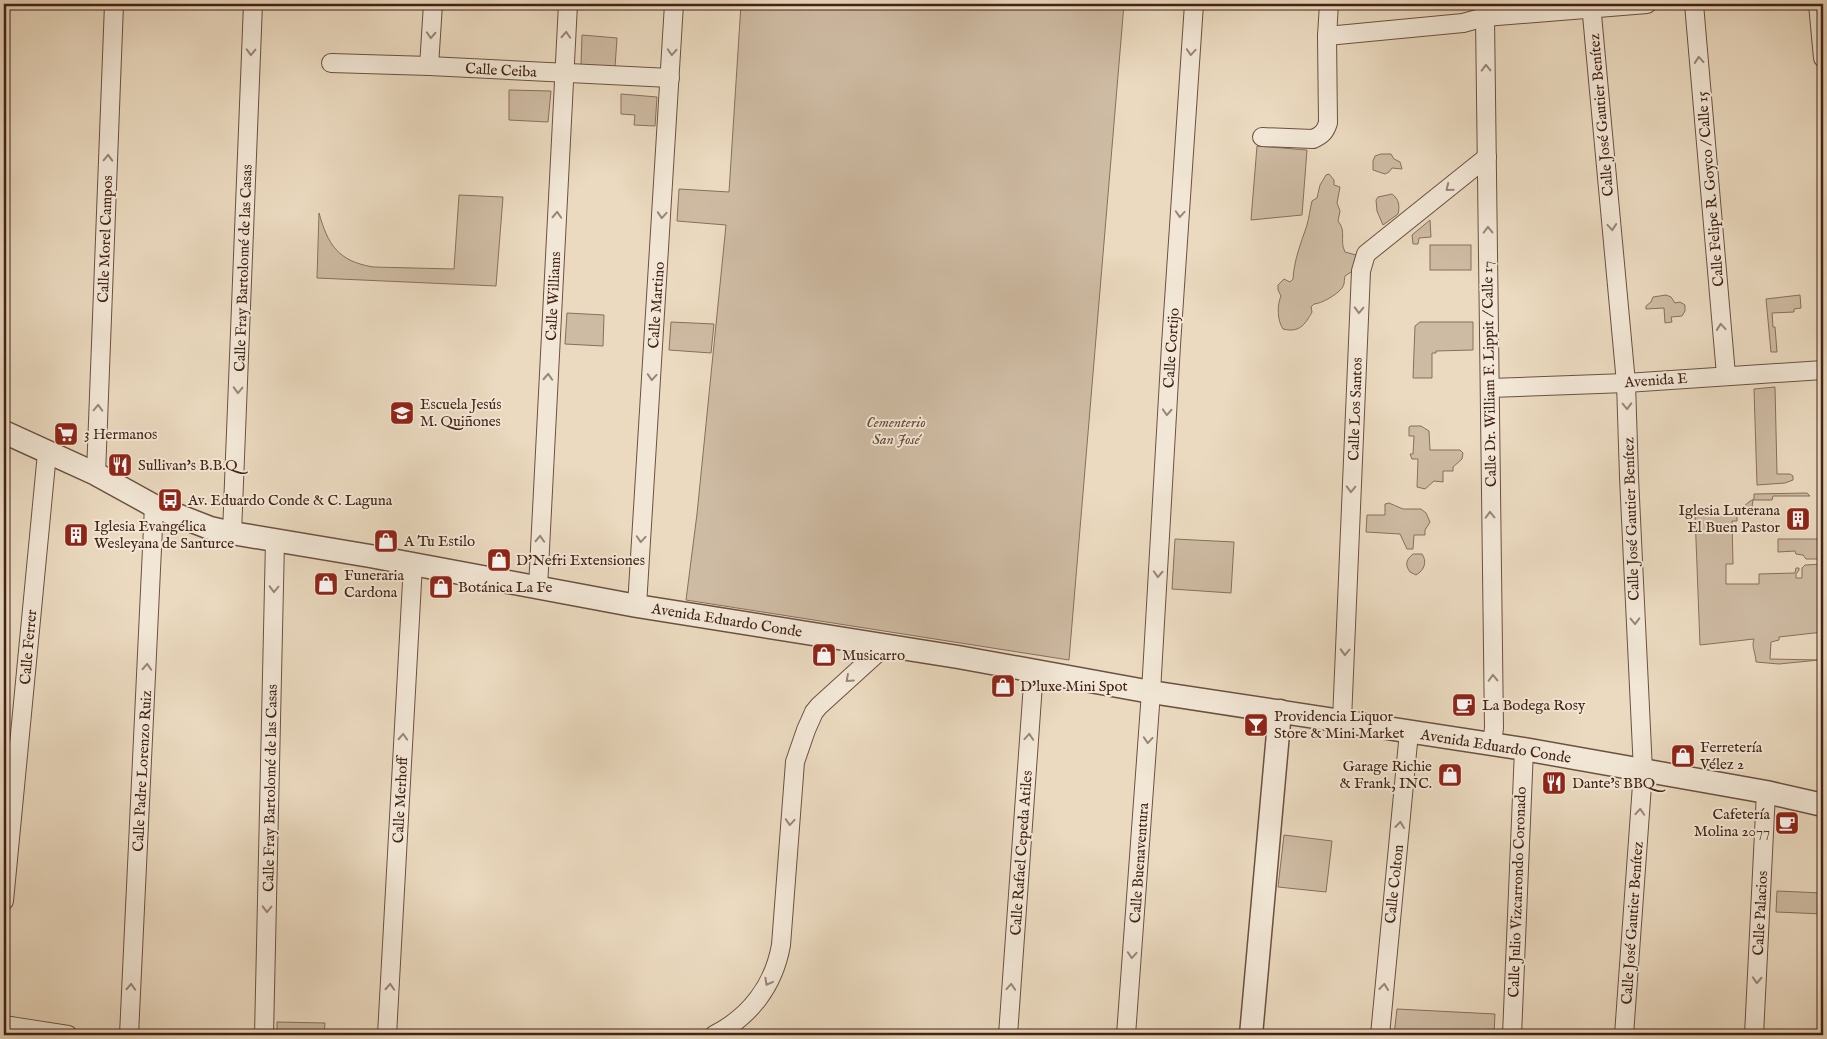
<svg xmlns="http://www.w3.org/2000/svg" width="1827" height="1039" font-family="'IM FELL English',serif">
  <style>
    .green { fill: #cebba3; stroke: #886f5c }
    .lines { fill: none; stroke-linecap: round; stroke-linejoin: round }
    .minor-casing { stroke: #6c5140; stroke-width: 20 }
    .tertiary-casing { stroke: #6c5140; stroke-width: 25 }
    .minor { stroke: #f2e7d6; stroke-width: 18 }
    .tertiary { stroke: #f2e7d6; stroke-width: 22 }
    .oneway { stroke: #9a8576 }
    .labels { text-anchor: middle; stroke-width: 4; stroke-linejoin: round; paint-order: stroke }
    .street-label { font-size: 15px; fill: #422315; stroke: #f2e7d6 }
    .poi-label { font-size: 15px; fill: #422315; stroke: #f2e7d6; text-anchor: start }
    .park-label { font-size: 15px; font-style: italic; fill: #654938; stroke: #f2e7d6 }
  </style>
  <rect width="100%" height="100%" fill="#ebdac0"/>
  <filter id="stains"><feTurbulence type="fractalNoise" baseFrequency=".004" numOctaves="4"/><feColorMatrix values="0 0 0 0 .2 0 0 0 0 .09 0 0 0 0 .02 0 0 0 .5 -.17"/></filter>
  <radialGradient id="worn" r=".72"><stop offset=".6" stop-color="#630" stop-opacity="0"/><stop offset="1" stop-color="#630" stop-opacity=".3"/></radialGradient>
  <!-- green -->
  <g class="green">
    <polygon points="741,4 1124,4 1069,660 686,600 697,514 726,225 677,221 679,189 729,192"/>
    <polygon points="582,35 617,38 615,67 581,65"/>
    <polygon points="509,90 551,91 548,122 509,120"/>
    <polygon points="621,94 657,97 655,126 634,125 635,115 621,114"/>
    <polygon points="1257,146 1307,150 1302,215 1251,220"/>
    <polygon points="1381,154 1391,154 1394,159 1400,162 1402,169 1392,168 1389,172 1385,174 1373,170 1373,161 1375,156"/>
    <path d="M1329,174L1334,180V185L1340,187L1337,203L1340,211L1338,221C1347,232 1339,240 1345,252L1356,255L1358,257L1354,270L1345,276C1344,280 1345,284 1342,288C1338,294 1321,304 1314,304L1311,307L1312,312C1305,325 1299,333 1283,329C1277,320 1277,305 1281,296L1278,290V285L1284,279L1290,282L1293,279C1294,260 1301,243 1307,225C1309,218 1310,209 1312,201L1317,198L1320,185L1326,175Z"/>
    <path d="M1392,194C1399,199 1400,206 1398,214L1383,225L1377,211L1376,200L1378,197Z"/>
    <path d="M459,195L503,197L496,286L317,278L319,213C328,245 338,261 373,267L454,269Z"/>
    <polygon points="1430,220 1431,237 1419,238 1418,244 1413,244 1412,235"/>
    <rect x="1430" y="245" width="41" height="25"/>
    <polygon points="1666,295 1671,297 1675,303 1680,302 1685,305 1685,311 1682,316 1671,317 1672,322 1665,323 1664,308 1646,309 1646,306 1651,302 1653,297"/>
    <polygon points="1800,295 1801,308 1794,309 1794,312 1772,313 1773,327 1775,327 1777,352 1771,352 1766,299"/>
    <polygon points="567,313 604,315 603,346 565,344"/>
    <polygon points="671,322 714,324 711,353 669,350"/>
    <polygon points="1420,322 1473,322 1473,350 1436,351 1436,353 1432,353 1432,378 1413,378 1415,326"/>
    <polygon points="1775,387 1777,474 1790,474 1793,476 1793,480 1785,483 1757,485 1754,389"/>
    <polygon points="1411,426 1421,426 1429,431 1430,450 1460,450 1463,453 1462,459 1453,467 1453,471 1443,471 1443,482 1434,481 1425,489 1417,487 1418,459 1412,459 1410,454 1413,454 1414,436 1409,436 1409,427"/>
    <path d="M1807,493L1810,496H1773L1772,500H1753L1752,507L1746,508V515H1737V521H1732L1733,564H1726V584H1759V574L1795,573L1796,568H1799V570L1796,574V578H1802V568L1805,565L1823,564V632L1779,637V640L1771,642L1770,659L1819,660L1779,664L1756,662C1756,654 1751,646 1754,639L1700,645L1695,514H1736C1742,509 1747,502 1754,499V494Z"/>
    <polygon points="1389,503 1403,509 1421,509 1426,513 1430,522 1425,530 1425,535 1414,535 1413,549 1407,549 1400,534 1366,532 1367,515 1385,515 1385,504"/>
    <polygon points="1175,539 1234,542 1231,593 1172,589"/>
    <polygon points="1778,539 1822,539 1822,559 1806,559 1803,555 1796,554 1795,551 1778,552"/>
    <path d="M1413,554H1422C1427,561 1425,570 1416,575L1410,572C1404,564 1407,559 1413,554Z"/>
    <polygon points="1284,835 1332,841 1326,892 1278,887"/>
    <polygon points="1777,891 1822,893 1821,908 1823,908 1823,914 1776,912"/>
    <polygon points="1397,1009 1495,1014 1494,1035 1394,1035"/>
    <polygon points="277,1022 325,1023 324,1035 277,1035"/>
  </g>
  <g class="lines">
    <defs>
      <g id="minor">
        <polyline points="1489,4 1485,17 1494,728 1492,744"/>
        <polyline points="1591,4 1626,383 1629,477 1643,771 1624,1035"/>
        <polyline points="1694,4 1726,375"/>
        <polyline points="1818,4 1823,58"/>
        <polyline points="1327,36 1463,23 1485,17 1647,4"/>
        <polyline points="331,63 429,66 670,78"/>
        <polyline points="429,66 433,4"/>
        <path d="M1262,137L1313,139C1322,135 1325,132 1328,123L1327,36L1329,4"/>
        <polyline points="1490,388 1626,383 1823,370"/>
        <polyline points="96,474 114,4"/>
        <polyline points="232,533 253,4"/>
        <polyline points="538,588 568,4"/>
        <polyline points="637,606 674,4"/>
        <polyline points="1342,720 1361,271 1366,254 1487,157"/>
        <polyline points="4,901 47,453"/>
        <polyline points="4,1025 68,1035"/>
        <polyline points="129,1035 154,506"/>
        <polyline points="264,1035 275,541"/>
        <polyline points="387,1035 413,564"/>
        <path d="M714,1035C750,1017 774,985 781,945L795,762L806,730L814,712L819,706L885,646"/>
        <polyline points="1008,1035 1034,670"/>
        <polyline points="1126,1035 1151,692 1171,345 1194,4"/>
        <polyline points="1380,1035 1409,732"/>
        <polyline points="1512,1035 1524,749"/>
        <polyline points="1754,1035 1766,792"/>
      </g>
      <g id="tertiary">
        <polyline points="4,432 96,474 154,506 210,528 232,533 370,556 637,606 958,657 1151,692 1524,749 1766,792 1823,805"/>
        <polyline points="1251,1035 1280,711"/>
      </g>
    </defs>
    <!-- minor casing -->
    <use href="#minor" class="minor-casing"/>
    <!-- tertiary casing -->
    <use href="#tertiary" class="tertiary-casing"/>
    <!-- minor -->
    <use href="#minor" class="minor"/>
    <!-- tertiary -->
    <use href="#tertiary" class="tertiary"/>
  </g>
  <!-- one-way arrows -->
  <defs><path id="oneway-chevron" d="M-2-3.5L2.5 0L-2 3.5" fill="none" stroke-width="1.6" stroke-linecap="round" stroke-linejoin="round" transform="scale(1.25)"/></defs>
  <g class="oneway">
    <use href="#oneway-chevron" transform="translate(431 35) rotate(93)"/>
    <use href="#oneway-chevron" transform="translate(566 35) rotate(-87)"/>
    <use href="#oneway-chevron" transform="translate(251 52) rotate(92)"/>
    <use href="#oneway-chevron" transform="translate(672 52) rotate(93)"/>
    <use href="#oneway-chevron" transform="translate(1191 52) rotate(94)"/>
    <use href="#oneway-chevron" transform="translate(1699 60) rotate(-95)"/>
    <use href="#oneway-chevron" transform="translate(1486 68) rotate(-91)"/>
    <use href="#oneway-chevron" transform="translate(108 158) rotate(-88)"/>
    <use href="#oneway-chevron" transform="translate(1449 188) rotate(141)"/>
    <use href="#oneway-chevron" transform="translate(1180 214) rotate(94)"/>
    <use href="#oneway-chevron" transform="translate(557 215) rotate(-87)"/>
    <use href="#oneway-chevron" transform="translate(662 215) rotate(94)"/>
    <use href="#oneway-chevron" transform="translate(1612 227) rotate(85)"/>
    <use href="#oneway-chevron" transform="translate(1488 230) rotate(-91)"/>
    <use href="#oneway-chevron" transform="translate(1359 310) rotate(92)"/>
    <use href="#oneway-chevron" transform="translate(1721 327) rotate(-95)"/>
    <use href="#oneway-chevron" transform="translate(548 377) rotate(-87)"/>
    <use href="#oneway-chevron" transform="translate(652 377) rotate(94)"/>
    <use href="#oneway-chevron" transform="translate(238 390) rotate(92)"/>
    <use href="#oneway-chevron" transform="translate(1627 406) rotate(88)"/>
    <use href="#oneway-chevron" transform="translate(98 408) rotate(-88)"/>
    <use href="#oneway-chevron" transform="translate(1167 412) rotate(93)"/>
    <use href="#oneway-chevron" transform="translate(1351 489) rotate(92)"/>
    <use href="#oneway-chevron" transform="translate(1490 515) rotate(-91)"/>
    <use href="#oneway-chevron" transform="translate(540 539) rotate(-87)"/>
    <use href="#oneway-chevron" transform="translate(641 539) rotate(94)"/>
    <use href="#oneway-chevron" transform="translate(1158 574) rotate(93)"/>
    <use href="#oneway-chevron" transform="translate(274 589) rotate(91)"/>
    <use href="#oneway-chevron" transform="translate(1635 621) rotate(88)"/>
    <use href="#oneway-chevron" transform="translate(1345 652) rotate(92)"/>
    <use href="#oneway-chevron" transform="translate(147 667) rotate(-87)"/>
    <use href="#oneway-chevron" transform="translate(1493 678) rotate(-91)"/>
    <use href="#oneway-chevron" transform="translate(849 679) rotate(138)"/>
    <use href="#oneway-chevron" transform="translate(403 737) rotate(-87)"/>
    <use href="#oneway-chevron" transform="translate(1029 737) rotate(-86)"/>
    <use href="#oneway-chevron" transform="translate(1148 740) rotate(94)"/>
    <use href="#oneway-chevron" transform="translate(1640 812) rotate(-86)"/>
    <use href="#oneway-chevron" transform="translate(790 822) rotate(94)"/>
    <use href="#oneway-chevron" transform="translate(1400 825) rotate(-84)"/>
    <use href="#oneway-chevron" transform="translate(267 909) rotate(91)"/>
    <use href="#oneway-chevron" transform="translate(1132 955) rotate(94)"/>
    <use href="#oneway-chevron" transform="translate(1757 980) rotate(93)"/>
    <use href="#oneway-chevron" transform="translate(768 982) rotate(119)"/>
    <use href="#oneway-chevron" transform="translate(131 987) rotate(-87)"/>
    <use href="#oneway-chevron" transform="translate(390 987) rotate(-87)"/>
    <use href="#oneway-chevron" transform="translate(1011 987) rotate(-86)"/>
    <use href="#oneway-chevron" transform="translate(1384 987) rotate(-84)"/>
  </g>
  <!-- icons -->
  <defs>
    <symbol id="school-square" viewBox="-11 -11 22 22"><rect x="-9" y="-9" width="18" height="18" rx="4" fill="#8f2418" stroke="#f2e7d6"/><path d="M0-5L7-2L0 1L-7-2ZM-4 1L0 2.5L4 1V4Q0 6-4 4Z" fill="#fff"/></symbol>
    <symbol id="supermarket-square" viewBox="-11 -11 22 22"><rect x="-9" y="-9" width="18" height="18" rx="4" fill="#8f2418" stroke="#f2e7d6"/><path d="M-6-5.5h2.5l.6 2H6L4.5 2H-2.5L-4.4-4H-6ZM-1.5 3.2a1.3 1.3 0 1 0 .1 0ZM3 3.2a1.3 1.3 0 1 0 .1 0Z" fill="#fff"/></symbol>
    <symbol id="restaurant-square" viewBox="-11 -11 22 22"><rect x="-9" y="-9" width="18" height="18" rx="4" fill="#8f2418" stroke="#f2e7d6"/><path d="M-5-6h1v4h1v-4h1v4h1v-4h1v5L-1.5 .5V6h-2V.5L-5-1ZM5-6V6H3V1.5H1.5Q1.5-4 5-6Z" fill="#fff"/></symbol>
    <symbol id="bus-square" viewBox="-11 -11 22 22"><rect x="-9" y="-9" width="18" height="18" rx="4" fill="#8f2418" stroke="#f2e7d6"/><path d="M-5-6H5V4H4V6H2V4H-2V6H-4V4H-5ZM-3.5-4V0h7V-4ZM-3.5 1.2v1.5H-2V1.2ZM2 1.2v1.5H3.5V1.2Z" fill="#fff"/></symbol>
    <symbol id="building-square" viewBox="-11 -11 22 22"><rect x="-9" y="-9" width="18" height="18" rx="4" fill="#8f2418" stroke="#f2e7d6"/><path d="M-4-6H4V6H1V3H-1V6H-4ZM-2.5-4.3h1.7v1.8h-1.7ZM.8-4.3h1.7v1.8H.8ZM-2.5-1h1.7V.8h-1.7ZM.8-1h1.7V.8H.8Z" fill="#fff"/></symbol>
    <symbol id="shop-square" viewBox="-11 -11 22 22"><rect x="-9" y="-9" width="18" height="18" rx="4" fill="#8f2418" stroke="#f2e7d6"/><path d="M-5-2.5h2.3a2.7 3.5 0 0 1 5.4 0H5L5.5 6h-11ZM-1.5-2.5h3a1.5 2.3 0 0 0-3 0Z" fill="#fff"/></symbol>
    <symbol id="cafe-square" viewBox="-11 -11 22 22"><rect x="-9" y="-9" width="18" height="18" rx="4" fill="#8f2418" stroke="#f2e7d6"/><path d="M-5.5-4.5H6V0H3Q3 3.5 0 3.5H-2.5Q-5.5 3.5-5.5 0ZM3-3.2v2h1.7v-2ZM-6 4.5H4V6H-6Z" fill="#fff"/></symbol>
    <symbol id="bar-square" viewBox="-11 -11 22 22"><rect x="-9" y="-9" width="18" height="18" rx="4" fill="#8f2418" stroke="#f2e7d6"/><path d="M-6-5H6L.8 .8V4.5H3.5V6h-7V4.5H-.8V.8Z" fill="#fff"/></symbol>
  </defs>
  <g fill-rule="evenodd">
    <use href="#school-square" x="388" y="399" width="28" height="28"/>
    <use href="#supermarket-square" x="52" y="420" width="28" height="28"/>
    <use href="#restaurant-square" x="106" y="451" width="28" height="28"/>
    <use href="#bus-square" x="156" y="486" width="28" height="28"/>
    <use href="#building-square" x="1784" y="505" width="28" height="28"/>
    <use href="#building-square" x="62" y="521" width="28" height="28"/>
    <use href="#shop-square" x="372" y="527" width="28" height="28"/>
    <use href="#shop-square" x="485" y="546" width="28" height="28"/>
    <use href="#shop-square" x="312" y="570" width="28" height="28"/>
    <use href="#shop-square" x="427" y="573" width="28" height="28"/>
    <use href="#shop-square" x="810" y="641" width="28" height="28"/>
    <use href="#shop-square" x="989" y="672" width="28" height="28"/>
    <use href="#cafe-square" x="1450" y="691" width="28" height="28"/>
    <use href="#bar-square" x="1242" y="711" width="28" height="28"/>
    <use href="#shop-square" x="1669" y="742" width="28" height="28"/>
    <use href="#shop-square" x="1436" y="761" width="28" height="28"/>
    <use href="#restaurant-square" x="1540" y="769" width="28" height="28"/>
    <use href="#cafe-square" x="1773" y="809" width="28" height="28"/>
  </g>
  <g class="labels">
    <!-- street labels -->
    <g class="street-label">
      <text transform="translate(501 70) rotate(3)" y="5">Calle Ceiba</text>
      <text transform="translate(1601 115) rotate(-95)" y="5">Calle José Gautier Benítez</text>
      <text transform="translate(1710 189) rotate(-95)" y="5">Calle Felipe R. Goyco / Calle 15</text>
      <text transform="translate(105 239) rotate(-88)" y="5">Calle Morel Campos</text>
      <text transform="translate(243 268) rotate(-88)" y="5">Calle Fray Bartolomé de las Casas</text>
      <text transform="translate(553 296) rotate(-87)" y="5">Calle Williams</text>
      <text transform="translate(656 305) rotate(-86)" y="5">Calle Martino</text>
      <text transform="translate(1171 348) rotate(-86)" y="5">Calle Cortijo</text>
      <text transform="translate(1489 374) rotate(-91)" y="5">Calle Dr. William F. Lippit / Calle 17</text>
      <text transform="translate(1656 380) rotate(-4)" y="5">Avenida E</text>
      <text transform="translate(1355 409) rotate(-88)" y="5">Calle Los Santos</text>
      <text transform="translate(1631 519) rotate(-92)" y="5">Calle José Gautier Benítez</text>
      <text transform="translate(727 620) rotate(9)" y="5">Avenida Eduardo Conde</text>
      <text transform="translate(28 647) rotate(-85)" y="5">Calle Ferrer</text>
      <text transform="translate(1496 746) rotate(9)" y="5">Avenida Eduardo Conde</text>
      <text transform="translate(142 771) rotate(-87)" y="5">Calle Padre Lorenzo Ruiz</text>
      <text transform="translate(270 788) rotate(-89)" y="5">Calle Fray Bartolomé de las Casas</text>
      <text transform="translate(400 800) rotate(-87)" y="5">Calle Merhoff</text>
      <text transform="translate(1021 853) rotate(-86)" y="5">Calle Rafael Cepeda Atiles</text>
      <text transform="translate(1139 863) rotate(-86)" y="5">Calle Buenaventura</text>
      <text transform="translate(1394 884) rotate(-84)" y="5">Calle Colton</text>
      <text transform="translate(1517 892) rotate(-88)" y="5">Calle Julio Vizcarrondo Coronado</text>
      <text transform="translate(1760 913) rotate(-87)" y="5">Calle Palacios</text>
      <text transform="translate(1632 923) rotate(-86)" y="5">Calle José Gautier Benítez</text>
    </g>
    <!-- poi labels -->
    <g class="poi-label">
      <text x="420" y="409">Escuela Jesús<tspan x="420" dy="17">M. Quiñones</tspan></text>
      <text x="84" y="439">3 Hermanos</text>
      <text x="138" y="470">Sullivan's B.B.Q</text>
      <text x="188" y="505">Av. Eduardo Conde &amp; C. Laguna</text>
      <text x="1780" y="515" text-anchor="end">Iglesia Luterana<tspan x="1780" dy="17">El Buen Pastor</tspan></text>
      <text x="94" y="531">Iglesia Evangélica<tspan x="94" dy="17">Wesleyana de Santurce</tspan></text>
      <text x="404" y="546">A Tu Estilo</text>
      <text x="516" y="565">D'Nefri Extensiones</text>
      <text x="344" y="580">Funeraria<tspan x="344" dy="17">Cardona</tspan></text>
      <text x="458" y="592">Botánica La Fe</text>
      <text x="842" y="660">Musicarro</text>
      <text x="1020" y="691">D'luxe Mini Spot</text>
      <text x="1482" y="710">La Bodega Rosy</text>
      <text x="1274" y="721">Providencia Liquor<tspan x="1274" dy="17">Store &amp; Mini Market</tspan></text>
      <text x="1700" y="752">Ferretería<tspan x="1700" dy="17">Vélez 2</tspan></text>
      <text x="1432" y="771" text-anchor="end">Garage Richie<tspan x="1432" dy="17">&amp; Frank, INC.</tspan></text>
      <text x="1572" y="788">Dante's BBQ</text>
      <text x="1770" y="819" text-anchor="end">Cafetería<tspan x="1770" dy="17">Molina 2077</tspan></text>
    </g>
    <!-- park labels -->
    <g class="park-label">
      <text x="896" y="427">Cementerio<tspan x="896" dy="17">San José</tspan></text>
    </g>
  </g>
  <!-- margin -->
  <rect width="1827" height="1039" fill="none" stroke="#ebdac0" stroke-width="20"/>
  <rect x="5" y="5" width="1817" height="1029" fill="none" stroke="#422315" stroke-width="2.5"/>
  <rect x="10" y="10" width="1807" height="1019" fill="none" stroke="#422315"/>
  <rect width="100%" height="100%" filter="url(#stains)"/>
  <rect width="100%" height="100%" fill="url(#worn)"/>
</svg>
